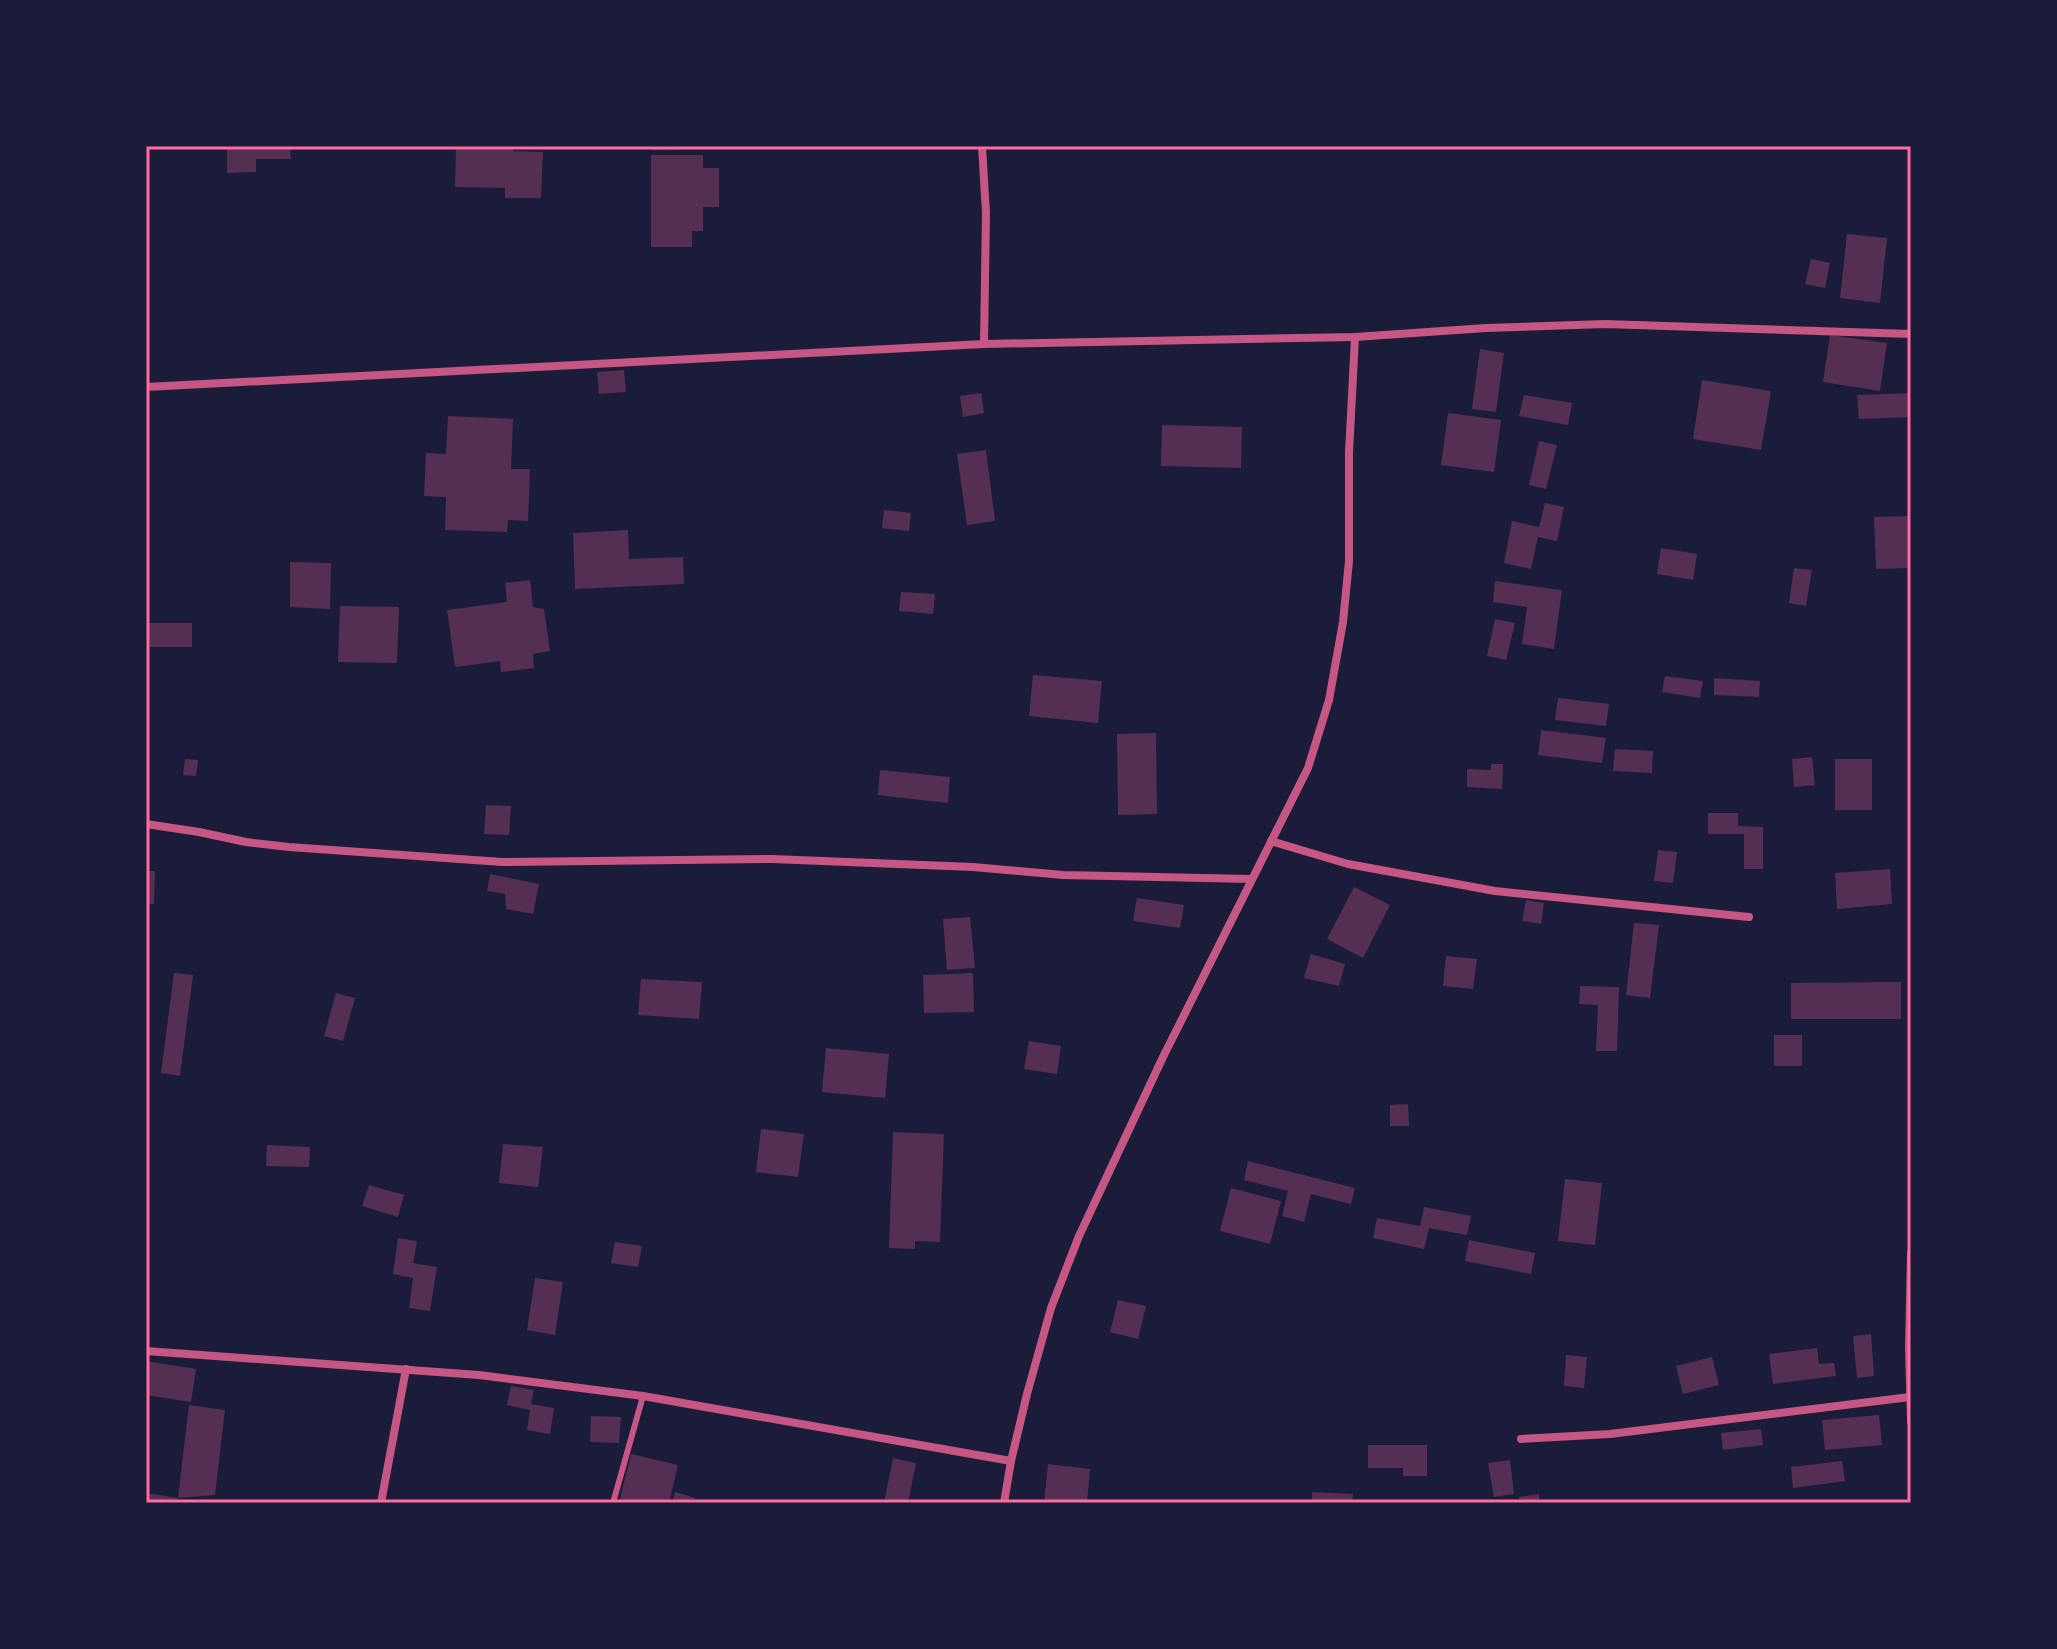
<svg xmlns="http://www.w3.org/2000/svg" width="2057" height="1649" font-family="Poppins,sans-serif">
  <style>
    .building { fill: #542f53 }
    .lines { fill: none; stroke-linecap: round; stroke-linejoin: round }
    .service { stroke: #c65784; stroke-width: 6 }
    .minor { stroke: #c65784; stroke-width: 8 }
    .neatline { fill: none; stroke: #ff6b9d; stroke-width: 3 }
  </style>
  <rect width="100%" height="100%" fill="#1b1b3a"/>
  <!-- building -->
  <g class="building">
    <polygon points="227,146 290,146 291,159 256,159 256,172 227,173"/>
    <polygon points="456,146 513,146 513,151 543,152 541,198 505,198 505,188 455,187"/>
    <polygon points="650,146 690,146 690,149 651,150"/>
    <polygon points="651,155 703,155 703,168 719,168 719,207 703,207 703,231 692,231 692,247 651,247"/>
    <polygon points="1847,234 1887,238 1880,303 1840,298"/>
    <polygon points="1811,259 1830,263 1825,288 1805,284"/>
    <polygon points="1830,335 1887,343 1880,391 1823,382"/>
    <polygon points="1480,349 1504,353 1496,412 1472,409"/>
    <polygon points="624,370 626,392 599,394 597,372"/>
    <polygon points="1702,380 1771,391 1761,450 1693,439"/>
    <polygon points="981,393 984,413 963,417 960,396"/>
    <polygon points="1911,393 1911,417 1859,419 1857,395"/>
    <polygon points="1524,395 1572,403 1568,425 1519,416"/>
    <polygon points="1448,413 1501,420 1494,472 1441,465"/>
    <polygon points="448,416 513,419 511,469 530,469 528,521 508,520 507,532 445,530 446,497 424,496 426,453 446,454"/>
    <polygon points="1162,425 1242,427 1241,468 1161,466"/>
    <polygon points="1539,441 1557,445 1546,489 1529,485"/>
    <polygon points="986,450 995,521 967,525 957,454"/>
    <polygon points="1545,503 1564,507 1557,541 1538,537 1531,569 1504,563 1512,521 1539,527"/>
    <polygon points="884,510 911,513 909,531 882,528"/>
    <polygon points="1911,516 1911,568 1876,569 1874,517"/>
    <polygon points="628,530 629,559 683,557 684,584 575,589 573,533"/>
    <polygon points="1661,548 1697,554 1693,580 1657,574"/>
    <polygon points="290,562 331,563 330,609 290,607"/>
    <polygon points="1794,568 1812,570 1806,606 1789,603"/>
    <polygon points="530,580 533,607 544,609 550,651 533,654 534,668 501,672 500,661 455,667 447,610 507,602 505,583"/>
    <polygon points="1495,581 1562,590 1554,649 1522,644 1527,607 1493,602"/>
    <polygon points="901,592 935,594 933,614 899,611"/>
    <polygon points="340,606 399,607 397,663 338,662"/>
    <polygon points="1495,619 1515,623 1506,660 1487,656"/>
    <rect x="146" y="623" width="46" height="24"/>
    <polygon points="1033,675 1102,681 1098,723 1029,716"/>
    <polygon points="1665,676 1703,681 1700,698 1662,692"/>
    <polygon points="1714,678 1760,681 1759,697 1714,695"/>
    <polygon points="1558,698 1609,704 1606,726 1555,720"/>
    <polygon points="1541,730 1606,738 1602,763 1538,755"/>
    <polygon points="1156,733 1157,814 1118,815 1117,734"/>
    <polygon points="1615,749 1653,751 1652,773 1613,771"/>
    <polygon points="1812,757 1815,785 1794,787 1792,759"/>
    <polygon points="185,759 198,760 196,776 183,775"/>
    <rect x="1835" y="759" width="37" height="51"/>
    <polygon points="1491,764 1503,764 1502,789 1467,787 1467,769 1491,770"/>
    <polygon points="880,770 950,777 948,803 878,795"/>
    <polygon points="486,805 511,806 509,835 484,834"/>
    <polygon points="1708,813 1738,813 1738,826 1763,827 1763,869 1744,869 1744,834 1708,834"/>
    <polygon points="1658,850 1677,852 1673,883 1654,881"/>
    <polygon points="1890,869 1892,904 1837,909 1835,873"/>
    <polygon points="146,871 155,871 154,904 146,904"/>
    <polygon points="490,874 539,884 533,914 506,909 505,894 487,891"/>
    <polygon points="1354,887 1390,905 1363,958 1327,939"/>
    <polygon points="1137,898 1184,905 1180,928 1133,921"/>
    <polygon points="1526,900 1544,903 1541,924 1522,921"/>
    <polygon points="970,917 975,968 947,970 943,919"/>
    <polygon points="1634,923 1659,925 1650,998 1626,995"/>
    <polygon points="1311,954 1345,964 1339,986 1304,978"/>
    <polygon points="1446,956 1477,959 1473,989 1443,986"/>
    <polygon points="174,973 193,975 180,1076 161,1073"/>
    <polygon points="973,973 974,1012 924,1013 923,975"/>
    <polygon points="641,979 702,982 699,1019 638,1015"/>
    <polygon points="1901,982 1901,1019 1791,1019 1791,983"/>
    <polygon points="1580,986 1619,987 1617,1051 1596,1051 1598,1005 1579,1004"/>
    <polygon points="336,993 355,998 343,1041 324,1036"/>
    <rect x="1774" y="1035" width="28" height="31"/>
    <polygon points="1029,1041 1061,1046 1057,1074 1024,1069"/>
    <polygon points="826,1048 889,1054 885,1098 822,1092"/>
    <polygon points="1408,1104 1409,1126 1390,1126 1390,1105"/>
    <polygon points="761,1129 804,1134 798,1177 756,1172"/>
    <polygon points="893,1132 944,1134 940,1242 915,1241 915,1249 889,1248"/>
    <polygon points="503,1144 543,1147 538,1187 499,1183"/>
    <polygon points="267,1145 310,1147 309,1167 266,1166"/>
    <polygon points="1248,1161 1355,1188 1351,1204 1311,1194 1304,1222 1282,1216 1288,1191 1244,1180"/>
    <polygon points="1565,1179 1602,1183 1595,1245 1558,1241"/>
    <polygon points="369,1185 404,1195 398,1217 362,1206"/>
    <polygon points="1231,1188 1281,1201 1270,1244 1220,1231"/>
    <polygon points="1424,1207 1471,1216 1467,1235 1429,1228 1424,1249 1373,1238 1377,1218 1420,1226"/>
    <polygon points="398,1238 417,1241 413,1263 437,1267 430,1311 409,1308 413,1278 393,1274"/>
    <polygon points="1469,1240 1535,1253 1531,1274 1465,1261"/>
    <polygon points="615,1242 642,1246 638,1267 611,1263"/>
    <polygon points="535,1278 563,1282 555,1335 527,1330"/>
    <polygon points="1118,1300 1146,1306 1138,1339 1110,1332"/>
    <polygon points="1871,1334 1874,1376 1857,1378 1853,1336"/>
    <polygon points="1817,1348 1819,1364 1834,1363 1836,1376 1773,1384 1769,1354"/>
    <polygon points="1566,1355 1587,1357 1584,1388 1564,1386"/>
    <polygon points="1712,1357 1719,1385 1683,1394 1676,1366"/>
    <polygon points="146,1361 196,1369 191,1402 146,1395"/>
    <polygon points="511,1386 534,1390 531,1404 554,1408 550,1434 527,1430 530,1410 507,1405"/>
    <polygon points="189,1405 225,1410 215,1495 178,1498"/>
    <polygon points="1879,1415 1882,1445 1825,1450 1822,1420"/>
    <polygon points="591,1416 621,1417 619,1443 590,1442"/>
    <polygon points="1761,1429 1763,1445 1723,1450 1721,1433"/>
    <polygon points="1368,1445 1427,1445 1427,1476 1403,1476 1403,1468 1368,1468"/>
    <polygon points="631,1454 678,1465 669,1503 619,1503"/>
    <polygon points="893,1458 916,1463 908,1503 884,1503"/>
    <polygon points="1510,1460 1514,1494 1494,1497 1488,1463"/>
    <polygon points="1842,1461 1845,1481 1793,1488 1791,1467"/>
    <polygon points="1048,1464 1090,1469 1087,1503 1044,1503"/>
    <polygon points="675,1492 695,1498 694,1503 672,1503"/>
    <polygon points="1312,1492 1353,1494 1352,1503 1312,1503"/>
    <polygon points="146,1493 178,1498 177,1503 146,1503"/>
    <polygon points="1539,1494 1540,1503 1520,1503 1519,1497"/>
  </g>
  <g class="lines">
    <!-- service -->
    <polyline class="service" points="613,1503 643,1396"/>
    <!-- minor -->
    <g class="minor">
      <polyline points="982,146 986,213 984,344"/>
      <polyline points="146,387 984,344 1355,337 1486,328 1605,324 1911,334"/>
      <polyline points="146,824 199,832 246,842 289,847 502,862 772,859 973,867 1063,875 1251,879"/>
      <polyline points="1271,841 1348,864 1495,891 1749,917"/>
      <polyline points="1911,1253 1909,1347 1911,1422"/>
      <polyline points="146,1351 479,1375 643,1396 1011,1461"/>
      <polyline points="1521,1439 1610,1434 1910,1397"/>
      <polyline points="381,1503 406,1369"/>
      <polyline points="1004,1503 1011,1461 1027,1394 1051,1308 1079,1236 1163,1057 1308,768 1329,700 1343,622 1349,561 1349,453 1355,337"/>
    </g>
  </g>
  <!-- border -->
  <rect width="2057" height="1649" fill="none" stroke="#1b1b3a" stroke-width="296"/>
  <rect x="148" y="148" width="1761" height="1353" class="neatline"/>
</svg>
